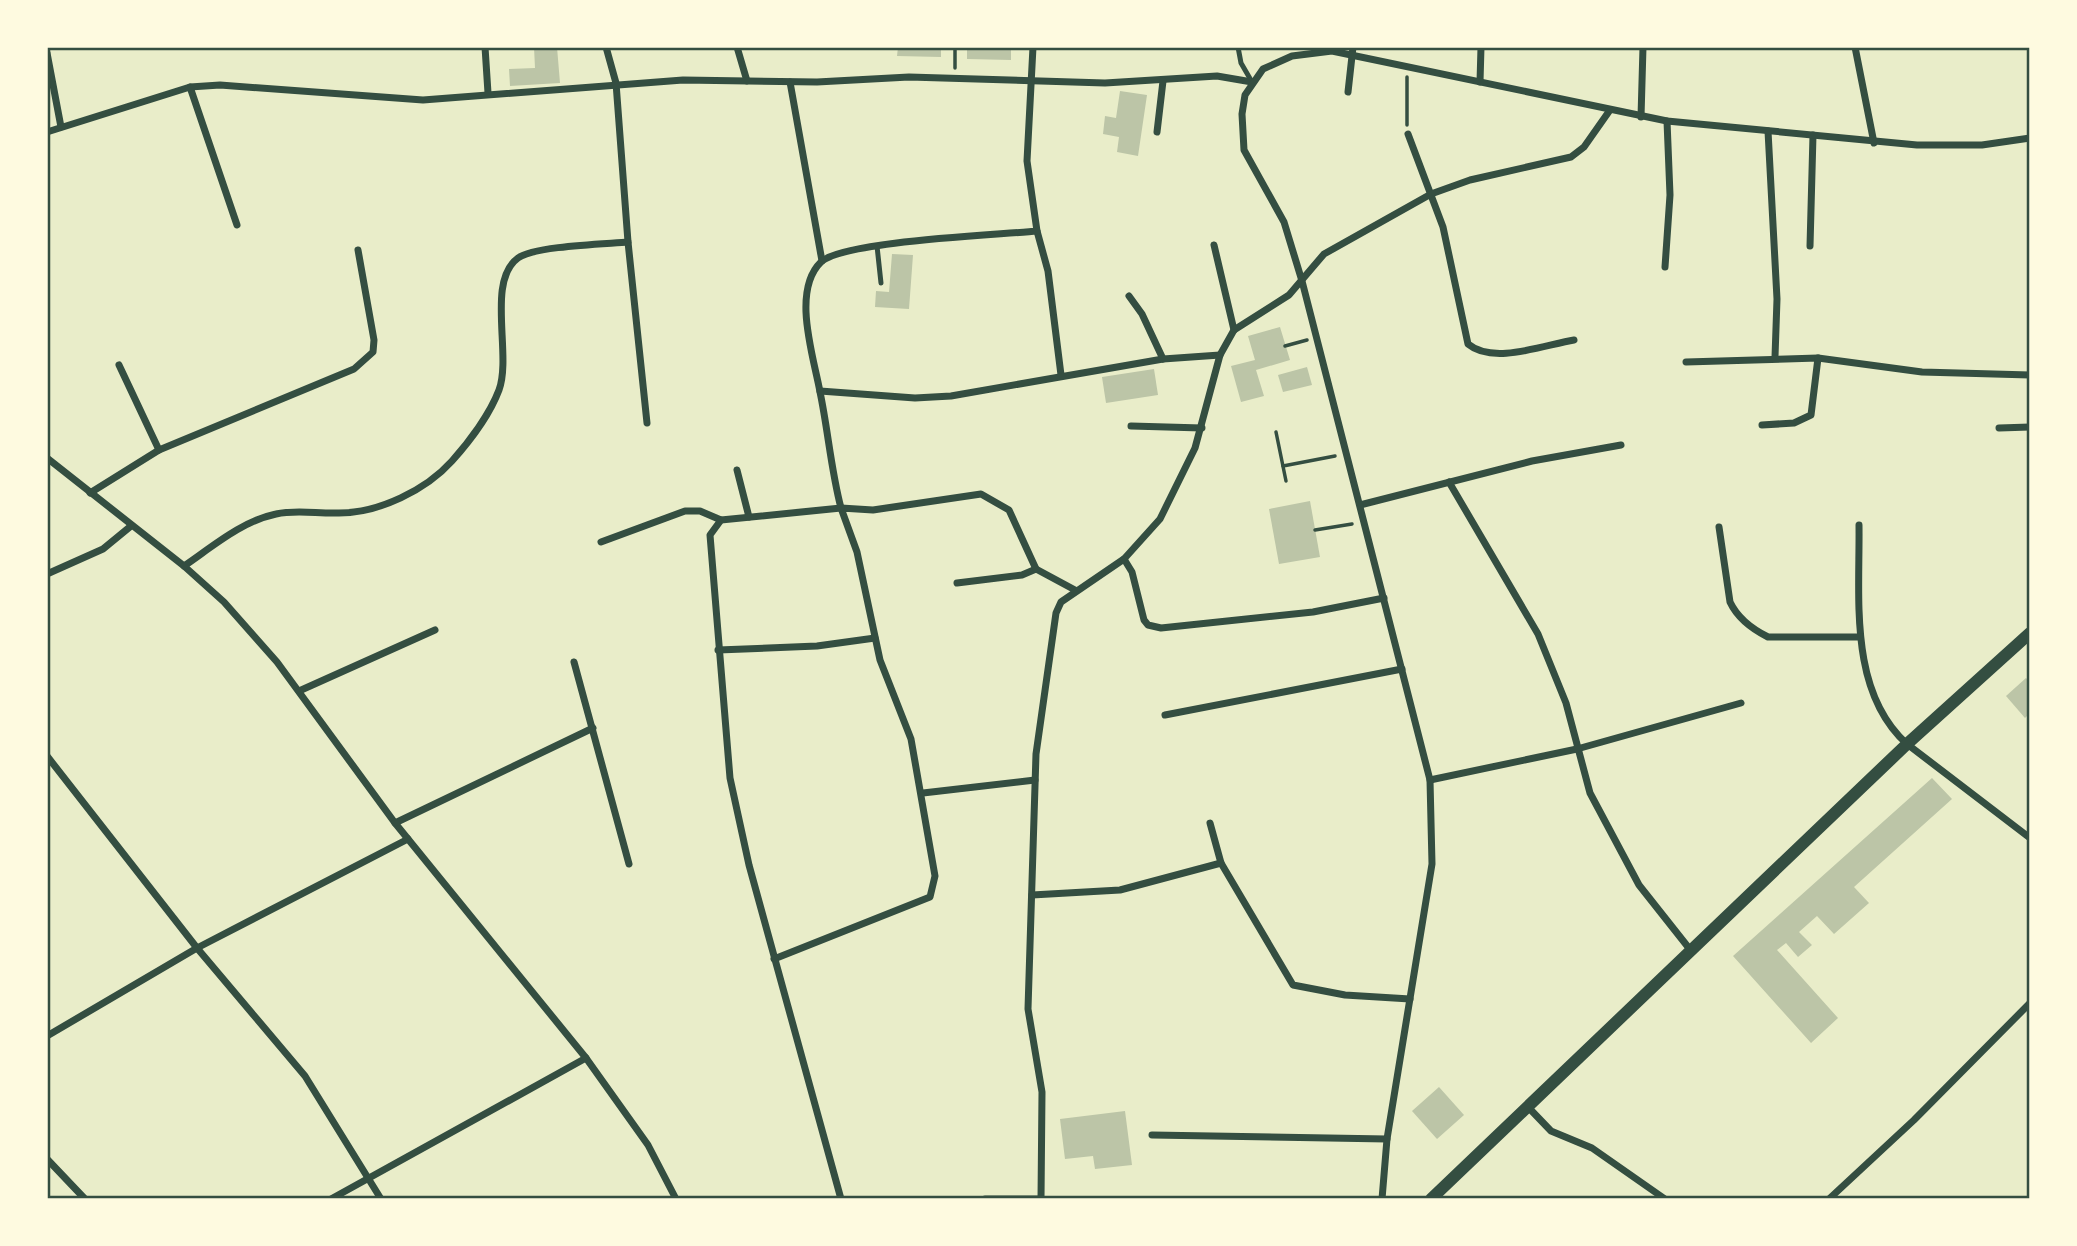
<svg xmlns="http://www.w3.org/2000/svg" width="2077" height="1246" font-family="'DM Sans',sans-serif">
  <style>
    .building { fill: #bcc5a7 }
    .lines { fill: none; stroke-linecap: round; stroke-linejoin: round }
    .path { stroke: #344e41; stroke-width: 3.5 }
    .service { stroke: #344e41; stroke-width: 5 }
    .minor { stroke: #344e41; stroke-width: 7 }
    .tertiary { stroke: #344e41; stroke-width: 12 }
    .neatline { fill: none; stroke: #344e41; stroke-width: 2.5 }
  </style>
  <rect width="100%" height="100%" fill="#e9edc9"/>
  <!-- building -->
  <g class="building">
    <polygon points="534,47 557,47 560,83 510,86 509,69 535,68"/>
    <polygon points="898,47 941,47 941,57 897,56"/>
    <polygon points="967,47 1011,47 1011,60 967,59"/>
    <polygon points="1120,91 1147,95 1138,156 1117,152 1119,137 1103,134 1105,116 1116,118"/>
    <polygon points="892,254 913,255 909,309 875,307 876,291 889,292"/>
    <polygon points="1280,327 1290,360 1256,370 1264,396 1241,402 1231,366 1255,360 1248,336"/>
    <polygon points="1307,367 1312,385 1283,392 1278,375"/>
    <polygon points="1154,369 1158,395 1106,403 1102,377"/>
    <polygon points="1310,501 1320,557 1279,564 1269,509"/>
    <polygon points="2026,678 2030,682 2030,713 2025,718 2006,696"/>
    <polygon points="1932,778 1952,799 1854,887 1869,903 1834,934 1817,916 1799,932 1812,945 1798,957 1786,943 1777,950 1838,1018 1811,1043 1733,956"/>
    <polygon points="1439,1087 1464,1115 1437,1139 1412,1111"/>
    <polygon points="1125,1111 1132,1165 1095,1169 1093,1156 1065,1159 1060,1119"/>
  </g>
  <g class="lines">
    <!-- path -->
    <g class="path">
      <polyline points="955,68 955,47"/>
      <polyline points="1407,125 1407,77"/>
      <polyline points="1285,346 1307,340"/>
      <polyline points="1276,432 1286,481"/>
      <polyline points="1283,466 1335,456"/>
      <polyline points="1315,530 1352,524"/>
    </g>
    <!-- service -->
    <g class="service">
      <polyline points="1238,47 1241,63 1252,82"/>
      <polyline points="877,246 881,283"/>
    </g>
    <!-- minor -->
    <g class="minor">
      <polyline points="485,47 488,93"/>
      <polyline points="606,47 616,83 628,242 647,423"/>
      <polyline points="737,47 747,81"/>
      <polyline points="1855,47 1874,143"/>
      <polyline points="47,53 61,127"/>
      <polyline points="790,82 822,261"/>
      <polyline points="1480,82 1481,47"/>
      <polyline points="190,87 237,225"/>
      <polyline points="1348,92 1353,47"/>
      <polyline points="1641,117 1643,47"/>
      <polyline points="1768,131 1777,299 1775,357"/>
      <polyline points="47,132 190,87 220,85 423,100 683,80 817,82 909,77 1105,83 1217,76 1252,82"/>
      <polyline points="1157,132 1163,81"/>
      <path d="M1408,134L1443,227L1468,344C1493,365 1544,345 1574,340"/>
      <polyline points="1037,231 1048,271 1061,375"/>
      <polyline points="1214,245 1234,330"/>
      <polyline points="1810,246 1813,135"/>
      <polyline points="1665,267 1670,195 1667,121"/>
      <polyline points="1129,296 1142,314 1163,359"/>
      <polyline points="1686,362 1818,358 1922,372 2030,375"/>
      <polyline points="119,365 159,450"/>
      <polyline points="820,391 915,398 951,396 1163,359 1220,355"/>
      <polyline points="1762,425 1794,423 1811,415 1818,358"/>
      <polyline points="1131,426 1202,428"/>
      <polyline points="1999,428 2030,427"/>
      <polyline points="47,458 184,566 224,602 277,662 395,823 586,1058 648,1145 676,1199"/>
      <polyline points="737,470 749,517"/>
      <polyline points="1449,482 1538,634 1566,703 1590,793 1639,885 1692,952"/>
      <polyline points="90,493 159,450 354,369 373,352 374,340 358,250"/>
      <polyline points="1360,505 1532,461 1621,445"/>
      <path d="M1859,525C1860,597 1848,691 1907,744L2030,838"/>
      <path d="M1719,527L1730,602C1738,619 1752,629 1768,637H1860"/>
      <polyline points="601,542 685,511 700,511 721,520"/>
      <polyline points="1124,559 1132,572 1144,620 1148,625 1161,628 1313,612 1384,598"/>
      <path d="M184,566C212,547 242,521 276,514C297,509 318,514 339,513C379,513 426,490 452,461C469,442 490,414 499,390C512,355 486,281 518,258C534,246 605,244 628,242"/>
      <polyline points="47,574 103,549 131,526"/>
      <polyline points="957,583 1022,575 1036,569 1075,590"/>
      <polyline points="718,650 817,646 875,638"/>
      <polyline points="574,662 629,864"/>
      <polyline points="299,691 435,630"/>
      <polyline points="1165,715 1402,669"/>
      <polyline points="47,756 197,948 305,1076 381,1199"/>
      <polyline points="1430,780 1577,749 1741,703"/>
      <polyline points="923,793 1035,780"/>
      <polyline points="395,823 593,728"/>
      <polyline points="1210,823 1221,863"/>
      <polyline points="1032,895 1120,890 1221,863 1293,985 1345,995 1410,999"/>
      <polyline points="774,959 930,897 935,876 911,739 880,660 857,552 841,508 873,510 981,494 1009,510 1036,569"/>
      <polyline points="47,1036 197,948 408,839"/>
      <polyline points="1528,1107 1551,1131 1592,1148 1665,1199"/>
      <polyline points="1152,1135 1387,1139"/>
      <polyline points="47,1159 85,1199"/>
      <polyline points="331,1199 586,1058"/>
      <path d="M841,1199L749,865L730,778L710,535L721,520L841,508C831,470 828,430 820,392C814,358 791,291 821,262C843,241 999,235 1037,231L1027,161L1033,47"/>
      <polyline points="985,1199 1039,1199"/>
      <polyline points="1041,1199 1042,1092 1028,1009 1036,754 1056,613 1061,602 1124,559 1160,519 1195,448 1220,355 1234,330 1289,295 1324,254 1431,194 1470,180 1571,157 1584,147 1610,110"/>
      <polyline points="1382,1199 1387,1139 1432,864 1430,780 1302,281 1284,222 1244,150 1242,114 1245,95 1263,69 1292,56 1332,51 1667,121 1917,145 1982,145 2030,138"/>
      <polyline points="1829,1199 1914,1120 2030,1003"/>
    </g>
    <!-- tertiary -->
    <polyline class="tertiary" points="1431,1199 1907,744 2030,633"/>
  </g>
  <!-- border -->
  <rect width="2077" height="1246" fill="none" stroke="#fefae0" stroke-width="98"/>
  <rect x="49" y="49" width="1979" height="1148" class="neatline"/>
</svg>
